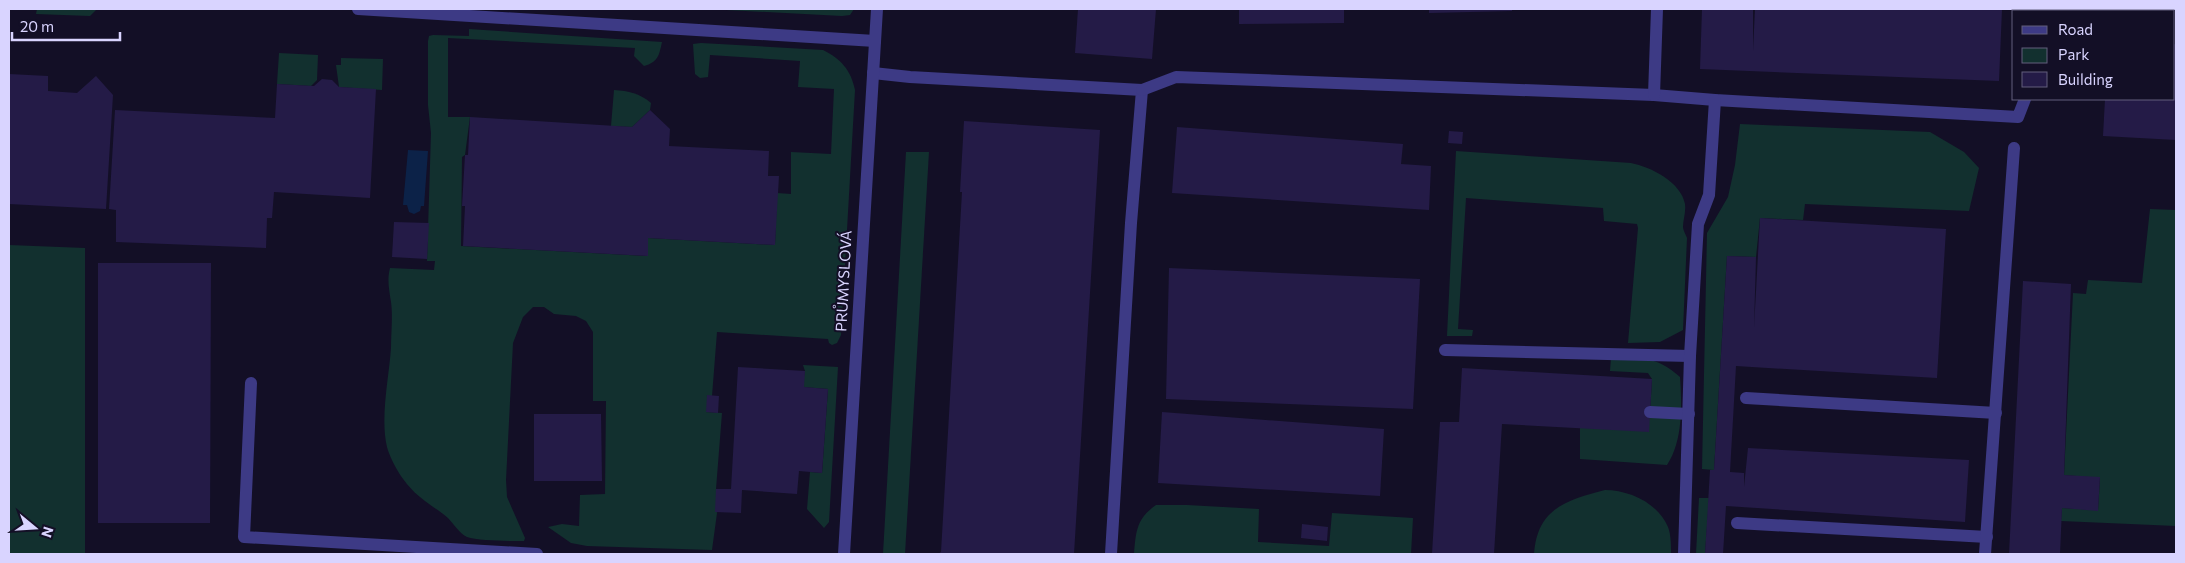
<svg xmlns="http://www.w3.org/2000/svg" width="2185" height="563" font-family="Commissioner,sans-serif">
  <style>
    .green { fill: #12302f }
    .water { fill: #0c2248 }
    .building { fill: #241b47 }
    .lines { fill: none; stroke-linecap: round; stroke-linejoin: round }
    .lane { stroke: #3d3a85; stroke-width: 12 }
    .street { stroke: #3d3a85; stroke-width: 12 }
    .labels { text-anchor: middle; stroke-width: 4; stroke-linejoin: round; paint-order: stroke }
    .street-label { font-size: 15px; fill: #d9d4ff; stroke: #130f26 }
  </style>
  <rect width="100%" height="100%" fill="#130f26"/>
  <!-- green -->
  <g class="green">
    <polygon points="37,9 96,9 96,10 90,16 36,14"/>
    <polygon points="707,9 854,9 850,15 842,16"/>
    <path d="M469,29L662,42C659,56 658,62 644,66L634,56L635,48L448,38V117H470L465,155L462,157L461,246L647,256L648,238L775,245L777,193L791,194V152L831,154L834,89L798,87L800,61L710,55L708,77L700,78L695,74L693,44L701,43L823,50C841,59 851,70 855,90L841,335L837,343L832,345L829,343L828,339L717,332L712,396L706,412L722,413L716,489L717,513L712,550L587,546L571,543L548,527L562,524L579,526L580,495L605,494L606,401H593V332L586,321L576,316L554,314L544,307H533L523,317L513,343L506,480L507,497L525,538L524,541C512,541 478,541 467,537C460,534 453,523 448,518C439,510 429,505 420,497C406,486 392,465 387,447C380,418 389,377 391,348C391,333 393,316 391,302C389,289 387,280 390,268L434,270L435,261H427L431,133L428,105V41L429,36L433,35L469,36Z"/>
    <polygon points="279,53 318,55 317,80 311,86 277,84"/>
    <polygon points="341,58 383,59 382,90 339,87 336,65 341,65"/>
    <path d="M614,90C629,91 639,93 651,103L650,110L632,127L611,126Z"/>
    <polygon points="1740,124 1930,132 1964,152 1979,168 1969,211 1805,204 1803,220 1760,218 1756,257 1727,256 1714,470 1702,469 1707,233 1728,197 1735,165"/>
    <path d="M1456,151L1631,163C1651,167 1681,182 1685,204C1686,213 1683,220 1683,227C1683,230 1686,235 1687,238L1683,330L1660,342L1628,343L1638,228L1637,224L1604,221L1603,208L1466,198L1458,329L1473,330L1472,336H1447Z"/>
    <polygon points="906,152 929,152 905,554 883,554"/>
    <polygon points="2150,209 2176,210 2176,526 2061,521 2062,508 2098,510 2100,478 2064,475 2073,293 2086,294 2088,280 2142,283"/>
    <polygon points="9,245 85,248 85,554 9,554"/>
    <path d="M1611,358C1641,359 1656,355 1680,377C1682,405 1683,441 1667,465L1580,459V428L1650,412L1652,379L1648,373L1610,371Z"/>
    <polygon points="803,365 838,367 829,522 824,528 807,509 810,472 822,473 828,389 802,387 805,371"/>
    <path d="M1605,490C1629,490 1658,503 1668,527C1671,535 1671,545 1671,554H1534C1537,509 1566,500 1605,490Z"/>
    <polygon points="1699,498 1709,498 1705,554 1696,554"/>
    <path d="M1156,505H1187L1259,509L1258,542L1329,546L1332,513L1413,518L1411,554H1134C1136,532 1136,519 1156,505Z"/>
  </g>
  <!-- water -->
  <polygon class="water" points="408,150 428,151 424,206 421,206 420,211 414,214 409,212 407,205 403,205"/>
  <!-- building -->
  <g class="building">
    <polygon points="1078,9 1156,9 1152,59 1075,53"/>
    <polygon points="1239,9 1344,9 1344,23 1239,24"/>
    <polygon points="1429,9 1512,9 1512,11 1429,13"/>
    <polygon points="1702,9 1753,9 1753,51 1755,9 2002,9 1999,81 1700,69"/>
    <polygon points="2174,44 2176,45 2176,140 2103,136 2105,99 2174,99"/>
    <polygon points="9,74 48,76 48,91 77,93 96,76 113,95 106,209 9,204"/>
    <polygon points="322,79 332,80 339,87 376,89 370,198 274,192 272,218 267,218 266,248 116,242 116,210 109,209 115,110 275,118 277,84 314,86"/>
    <polygon points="650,110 670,129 669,146 769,151 768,176 779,176 775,245 648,238 648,256 463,246 465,206 462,206 465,155 468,155 470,117 632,127"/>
    <polygon points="964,121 1100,130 1074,554 938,554 941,552 962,192 960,192"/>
    <polygon points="1177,127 1403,144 1401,164 1431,166 1429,210 1172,193"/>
    <polygon points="1449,131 1463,132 1462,144 1448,143"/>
    <polygon points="1760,218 1946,229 1937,378 1736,366 1730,472 1744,473 1744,487 1748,448 1969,460 1965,522 1726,506 1723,554 1705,554 1710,470 1714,470 1727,256 1756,257 1754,328"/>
    <polygon points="394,222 429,223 427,259 392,257"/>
    <polygon points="98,263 211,263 210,523 98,523"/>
    <polygon points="1169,268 1420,279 1413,409 1166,399"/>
    <polygon points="2023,281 2071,284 2064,475 2100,477 2098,511 2062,508 2060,554 2009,554"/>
    <polygon points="738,367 805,371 804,387 828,389 822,473 799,471 797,494 742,490 741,513 715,512 716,489 731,489"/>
    <polygon points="1462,368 1652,379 1649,432 1502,424 1494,554 1432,554 1440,422 1459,422"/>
    <polygon points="707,395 719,396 718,413 706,412"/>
    <polygon points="1162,412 1384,429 1380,496 1158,483"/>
    <polygon points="534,414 601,414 602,481 534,481"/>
    <polygon points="1302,524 1328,527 1327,541 1301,538"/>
  </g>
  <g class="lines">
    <!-- lane -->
    <g class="lane">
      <polyline points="358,9 875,41"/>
      <polyline points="2059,11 2060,9"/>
      <polyline points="873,73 910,77 1142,90 1131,223 1111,554"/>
      <polyline points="1142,90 1176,77 1654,95 1715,100 2018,117 2025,99"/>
      <polyline points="1654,95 1657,9"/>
      <polyline points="1445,350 1690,356"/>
      <polyline points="251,383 244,537 537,554"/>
      <polyline points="1746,398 1996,413"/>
      <polyline points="1650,412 1689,414"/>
      <polyline points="1737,523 1987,537"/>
      <polyline points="1684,554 1690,356 1698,224 1709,195 1715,100"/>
      <polyline points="1985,554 2014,148"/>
    </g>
    <!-- street -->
    <polyline class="street" points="844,554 877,9"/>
  </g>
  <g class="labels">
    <!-- street labels -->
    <g class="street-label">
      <text transform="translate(844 281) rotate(-87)" y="5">PRŮMYSLOVÁ</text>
    </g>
  </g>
  <!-- border -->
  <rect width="2185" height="563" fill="none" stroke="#d9d4ff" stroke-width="20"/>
  <!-- legend -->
  <rect x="2012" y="10" width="162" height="90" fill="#130f26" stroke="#625e7d"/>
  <rect x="2022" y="26" width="25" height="8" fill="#3d3a85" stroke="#625e7d"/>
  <text x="2058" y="35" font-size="15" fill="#d9d4ff">Road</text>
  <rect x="2022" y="48" width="25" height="15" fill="#12302f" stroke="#625e7d"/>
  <text x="2058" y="60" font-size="15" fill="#d9d4ff">Park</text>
  <rect x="2022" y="72" width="25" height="15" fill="#241b47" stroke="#625e7d"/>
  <text x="2058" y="85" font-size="15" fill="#d9d4ff">Building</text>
  <!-- north arrow -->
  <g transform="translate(35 528) rotate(108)" stroke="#130f26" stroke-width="4" paint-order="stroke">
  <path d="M0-4L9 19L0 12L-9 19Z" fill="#d9d4ff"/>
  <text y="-8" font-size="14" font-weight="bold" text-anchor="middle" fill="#d9d4ff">N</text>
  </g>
  <!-- scale -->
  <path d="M12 32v8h108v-8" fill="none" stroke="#d9d4ff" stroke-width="2.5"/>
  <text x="20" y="32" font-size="15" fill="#d9d4ff" stroke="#130f26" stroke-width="4" paint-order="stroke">20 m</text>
</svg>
